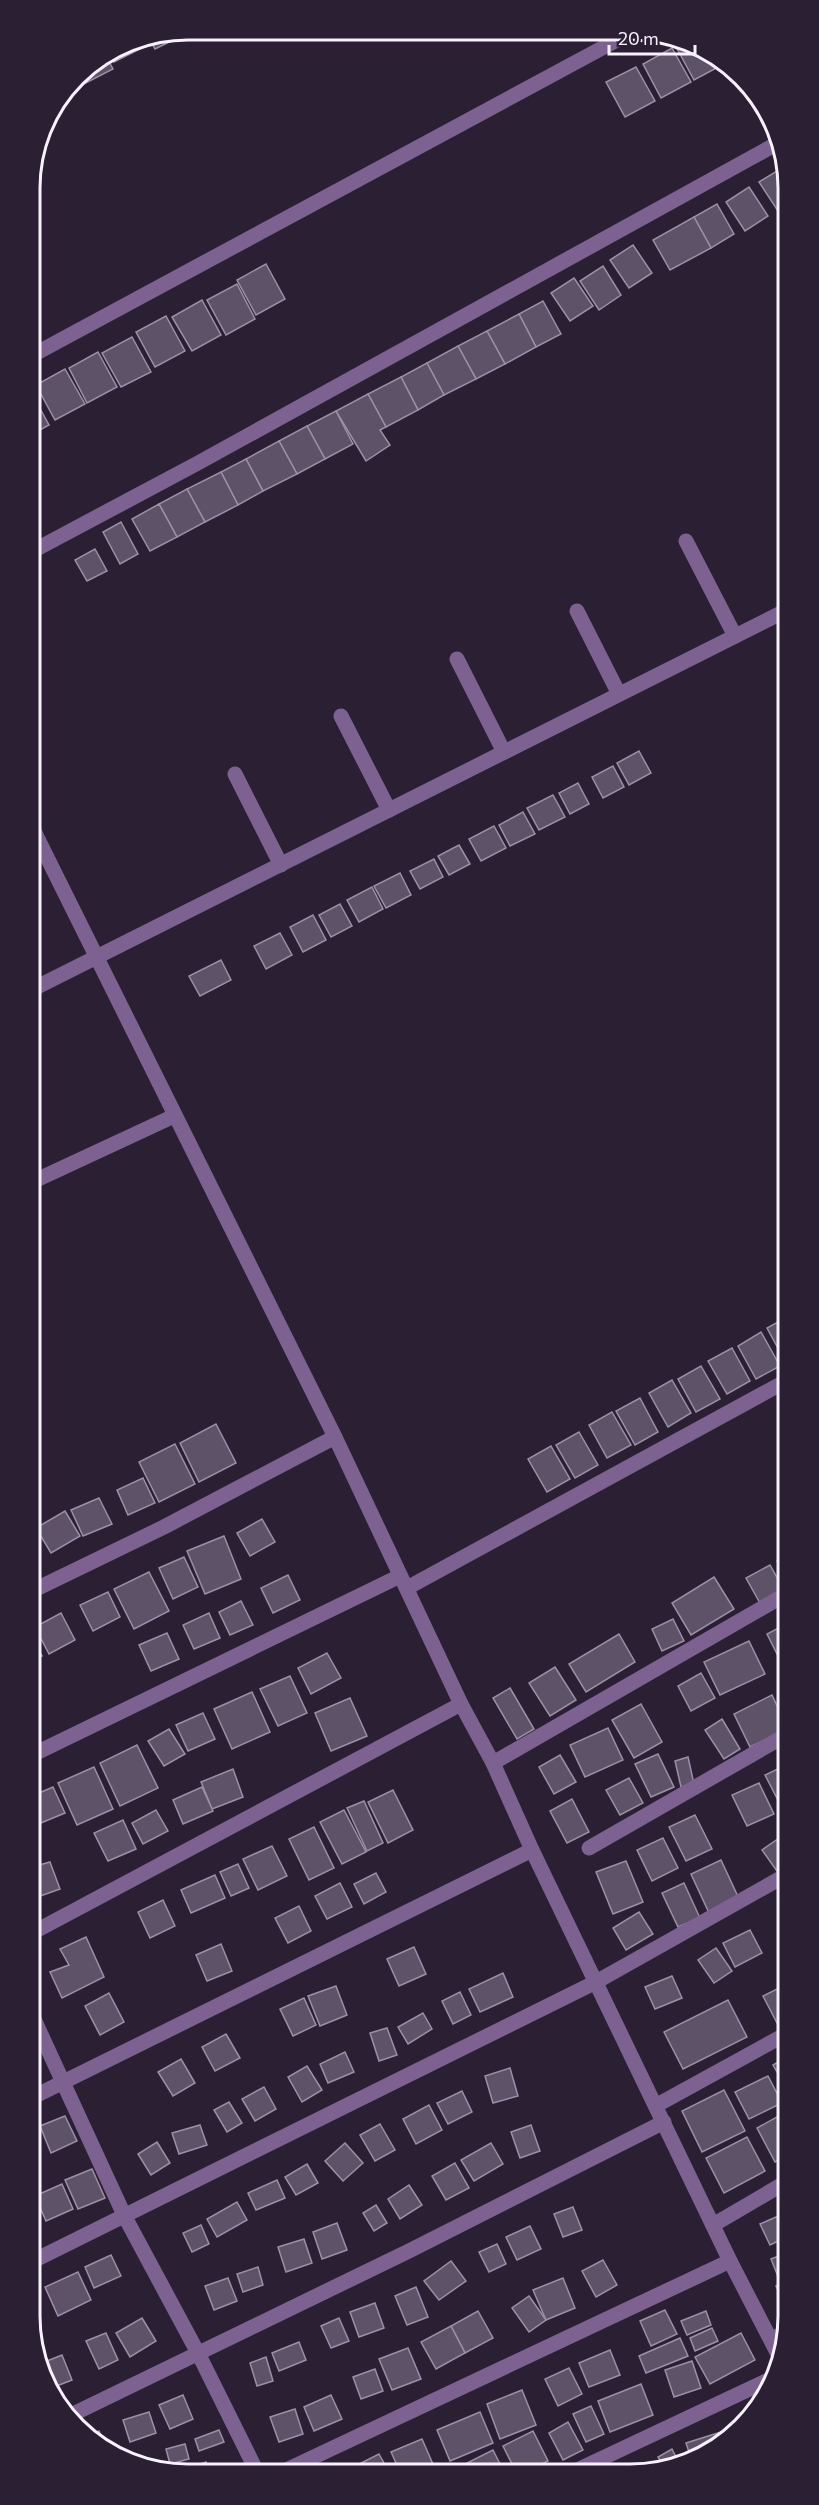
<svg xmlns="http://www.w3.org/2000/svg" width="819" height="2505" font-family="Commissioner,sans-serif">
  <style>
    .building { fill: #5e5269; stroke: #9c8fa7; stroke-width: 1.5 }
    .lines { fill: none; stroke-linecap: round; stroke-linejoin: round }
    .street { stroke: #7c6191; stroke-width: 15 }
    .rim { fill: none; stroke: #f8f1ff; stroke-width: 3 }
  </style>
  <rect width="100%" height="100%" fill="#2a1f33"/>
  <!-- building -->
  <g class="building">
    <polygon points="186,30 188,33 155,49 149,38"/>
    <polygon points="136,40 140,49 114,62 109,53 128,42"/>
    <polygon points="680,43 722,65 694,80 675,45"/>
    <polygon points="672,48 691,82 661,98 643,64"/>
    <polygon points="106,56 113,69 76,88 73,83 84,69"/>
    <polygon points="636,67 655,101 625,117 606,82"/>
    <polygon points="782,168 786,174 786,206 778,211 759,182"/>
    <polygon points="749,187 768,216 745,231 726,202"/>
    <polygon points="717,204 734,234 711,248 694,217"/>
    <polygon points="694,217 711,248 670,270 653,240"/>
    <polygon points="633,245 652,273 629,288 610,260"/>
    <polygon points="266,264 285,299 256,315 237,280"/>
    <polygon points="603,266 621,295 599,310 580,281"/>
    <polygon points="574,278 593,306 570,321 551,293"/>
    <polygon points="237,284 255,319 226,335 207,300"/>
    <polygon points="202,300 221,335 192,351 172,317"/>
    <polygon points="543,301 561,334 536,347 519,314"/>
    <polygon points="519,314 536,347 505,364 487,331"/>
    <polygon points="166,316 185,351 155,367 136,332"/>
    <polygon points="487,331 505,364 476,379 458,346"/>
    <polygon points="132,337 151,372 121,387 102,353"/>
    <polygon points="458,346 476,379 444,395 427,363"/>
    <polygon points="98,352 117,387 87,403 69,368"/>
    <polygon points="427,363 444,395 418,410 401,377"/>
    <polygon points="65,369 85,404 55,420 36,385"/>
    <polygon points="401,377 418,410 386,427 368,394"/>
    <polygon points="31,392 49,425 31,435"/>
    <polygon points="368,394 386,427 380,430 390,445 366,461 336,411"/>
    <polygon points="336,411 353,444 325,459 307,426"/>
    <polygon points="307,426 325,459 297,474 279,441"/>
    <polygon points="279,441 297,474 263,491 246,459"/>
    <polygon points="246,459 263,491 238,505 221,472"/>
    <polygon points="221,472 238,505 205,522 187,489"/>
    <polygon points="187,489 205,522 177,537 159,504"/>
    <polygon points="159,504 177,537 150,551 132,519"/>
    <polygon points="121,522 138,554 120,564 103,532"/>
    <polygon points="95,549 107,571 87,581 75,560"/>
    <polygon points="639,751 651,773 629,785 617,763"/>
    <polygon points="613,766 624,787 603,798 592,777"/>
    <polygon points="578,783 589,804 570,814 559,793"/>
    <polygon points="553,795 565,817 539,830 527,808"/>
    <polygon points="523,812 535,834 510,846 499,825"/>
    <polygon points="494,826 506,848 481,861 469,839"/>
    <polygon points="459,845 470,864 449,875 438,856"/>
    <polygon points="434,859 443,877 420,889 410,871"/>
    <polygon points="400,873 411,895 386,908 374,886"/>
    <polygon points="372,887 383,909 359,922 347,900"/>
    <polygon points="340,904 352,926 331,937 319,915"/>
    <polygon points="313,915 326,940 303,952 290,927"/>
    <polygon points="280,933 292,955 266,969 254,946"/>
    <polygon points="221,960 231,980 200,996 189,976"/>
    <polygon points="787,1317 787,1360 785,1361 767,1328"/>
    <polygon points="761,1332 780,1366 756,1379 738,1346"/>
    <polygon points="732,1348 750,1381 727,1394 708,1361"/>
    <polygon points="701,1366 720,1399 696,1412 678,1379"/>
    <polygon points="672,1380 691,1413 668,1427 649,1393"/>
    <polygon points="640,1398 658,1432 635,1445 616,1411"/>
    <polygon points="612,1412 631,1445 607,1458 589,1425"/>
    <polygon points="216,1424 236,1463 199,1482 180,1443"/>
    <polygon points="579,1432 598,1465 575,1478 556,1445"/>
    <polygon points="175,1444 195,1484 159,1502 139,1462"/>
    <polygon points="551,1446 570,1479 547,1492 528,1459"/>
    <polygon points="143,1478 155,1503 128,1515 117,1490"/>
    <polygon points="99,1498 112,1524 83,1536 71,1510"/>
    <polygon points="65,1511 80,1536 51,1553 36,1528"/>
    <polygon points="262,1519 275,1542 250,1556 237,1533"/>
    <polygon points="224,1536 241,1579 205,1594 187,1551"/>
    <polygon points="788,1554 788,1580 777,1561"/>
    <polygon points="184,1557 198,1587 173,1599 159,1568"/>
    <polygon points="770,1565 784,1590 760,1603 746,1578"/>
    <polygon points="149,1572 169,1611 134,1629 114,1589"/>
    <polygon points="288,1575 300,1600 273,1613 261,1588"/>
    <polygon points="714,1577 734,1609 691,1635 672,1603"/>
    <polygon points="108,1592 120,1617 93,1631 80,1605"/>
    <polygon points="241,1601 253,1625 230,1635 219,1612"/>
    <polygon points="61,1613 75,1640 49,1654 35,1627"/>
    <polygon points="209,1613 220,1638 194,1649 183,1625"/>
    <polygon points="673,1619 684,1641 662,1651 652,1629"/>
    <polygon points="788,1623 788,1667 784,1668 767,1634"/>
    <polygon points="167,1633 179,1659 151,1671 139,1645"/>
    <polygon points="619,1634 635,1662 586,1692 569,1664"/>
    <polygon points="32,1637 42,1656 32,1661"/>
    <polygon points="749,1641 765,1674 720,1695 704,1662"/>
    <polygon points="327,1653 341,1678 311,1694 298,1668"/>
    <polygon points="555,1667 576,1700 550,1716 529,1683"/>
    <polygon points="701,1673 715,1698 691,1711 678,1686"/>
    <polygon points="290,1676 307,1713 278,1726 260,1689"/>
    <polygon points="510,1688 534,1729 517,1739 493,1698"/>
    <polygon points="252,1692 270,1732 232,1749 214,1709"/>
    <polygon points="772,1695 788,1729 750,1747 734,1714"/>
    <polygon points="350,1698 367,1736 331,1751 315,1713"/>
    <polygon points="641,1704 662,1742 634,1758 612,1720"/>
    <polygon points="203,1713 215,1739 188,1751 176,1725"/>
    <polygon points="722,1719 740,1749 724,1759 705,1730"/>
    <polygon points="608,1728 623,1760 585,1777 570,1745"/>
    <polygon points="169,1729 185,1754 164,1766 148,1741"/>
    <polygon points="137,1745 158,1788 120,1806 100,1763"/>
    <polygon points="658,1754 674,1787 651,1797 635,1764"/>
    <polygon points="560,1755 576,1782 554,1794 539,1767"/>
    <polygon points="688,1757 694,1784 681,1787 675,1761"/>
    <polygon points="784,1766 788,1773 788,1805 782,1808 765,1775"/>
    <polygon points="94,1767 113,1809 77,1825 58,1783"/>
    <polygon points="233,1769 243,1797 212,1809 201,1782"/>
    <polygon points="629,1778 643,1803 620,1815 606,1790"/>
    <polygon points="759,1783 774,1814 747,1826 732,1795"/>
    <polygon points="53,1787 65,1813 36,1825 32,1817 32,1796"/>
    <polygon points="202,1787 213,1811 183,1824 173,1800"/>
    <polygon points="393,1790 413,1830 388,1843 368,1802"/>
    <polygon points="572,1799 589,1832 567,1843 550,1811"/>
    <polygon points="364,1801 383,1843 367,1851 347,1808"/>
    <polygon points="156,1810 168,1831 143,1844 132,1823"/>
    <polygon points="344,1810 366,1852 342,1864 320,1822"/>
    <polygon points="788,1810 788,1825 781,1815"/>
    <polygon points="695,1815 712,1849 686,1861 669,1827"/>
    <polygon points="123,1820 136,1849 108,1861 94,1833"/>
    <polygon points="314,1827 334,1868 309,1880 289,1839"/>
    <polygon points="782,1836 788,1845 788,1868 779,1874 762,1850"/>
    <polygon points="663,1838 678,1868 652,1881 637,1850"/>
    <polygon points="272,1846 287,1876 258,1890 243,1859"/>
    <polygon points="721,1860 740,1901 710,1915 691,1874"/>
    <polygon points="626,1861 643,1902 613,1914 596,1872"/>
    <polygon points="50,1862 60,1889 32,1899 32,1867"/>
    <polygon points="238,1864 249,1888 231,1896 220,1872"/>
    <polygon points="376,1873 386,1892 364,1904 354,1884"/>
    <polygon points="215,1875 225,1898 191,1913 181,1890"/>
    <polygon points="340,1883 352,1907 327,1919 315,1896"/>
    <polygon points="684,1883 700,1918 678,1927 662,1893"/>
    <polygon points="163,1900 175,1926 150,1938 138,1912"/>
    <polygon points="299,1906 311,1931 288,1943 275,1918"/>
    <polygon points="639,1912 653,1934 626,1950 613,1928"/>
    <polygon points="750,1930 762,1953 735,1967 723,1943"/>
    <polygon points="86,1937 104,1977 62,1998 50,1972 69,1965 60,1949"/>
    <polygon points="221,1944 232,1971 207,1981 196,1955"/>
    <polygon points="414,1947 426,1974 399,1986 387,1959"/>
    <polygon points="716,1948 732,1971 714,1983 698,1960"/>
    <polygon points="503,1973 513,1997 480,2012 469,1989"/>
    <polygon points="672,1976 682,1998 655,2009 645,1987"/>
    <polygon points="785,1985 788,1992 788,2017 777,2023 763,1996"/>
    <polygon points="336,1986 347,2015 320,2026 308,1996"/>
    <polygon points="460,1992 471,2015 453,2024 442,2001"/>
    <polygon points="109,1993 124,2022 100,2035 85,2006"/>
    <polygon points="304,1998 316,2025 293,2036 280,2009"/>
    <polygon points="728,2000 747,2037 683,2069 664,2032"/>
    <polygon points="423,2013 432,2029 408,2044 398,2027"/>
    <polygon points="387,2028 397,2055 379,2061 370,2033"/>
    <polygon points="226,2034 240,2058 215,2071 202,2047"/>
    <polygon points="345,2052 354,2072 328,2083 320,2064"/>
    <polygon points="788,2056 788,2091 773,2065"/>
    <polygon points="181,2059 195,2083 173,2096 158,2072"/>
    <polygon points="307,2066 322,2090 302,2102 288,2077"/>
    <polygon points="510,2068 518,2096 493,2103 485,2076"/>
    <polygon points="768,2076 782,2103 749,2119 735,2092"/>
    <polygon points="264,2087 276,2109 255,2121 242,2099"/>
    <polygon points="724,2090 745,2131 702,2152 682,2111"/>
    <polygon points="462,2091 472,2112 448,2124 437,2103"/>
    <polygon points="229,2102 242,2123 227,2132 214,2110"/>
    <polygon points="429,2105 442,2130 416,2144 403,2119"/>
    <polygon points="786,2112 788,2155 775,2162 757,2128"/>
    <polygon points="65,2116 77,2141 51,2153 40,2126"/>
    <polygon points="380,2124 395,2150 375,2161 360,2135"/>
    <polygon points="200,2125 207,2145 179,2154 172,2133"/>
    <polygon points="531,2125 540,2151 520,2158 511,2132"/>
    <polygon points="747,2137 765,2171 724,2193 706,2158"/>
    <polygon points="157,2142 170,2163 151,2175 138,2154"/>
    <polygon points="345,2143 363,2163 343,2181 325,2161"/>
    <polygon points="491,2143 503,2164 474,2181 461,2160"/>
    <polygon points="455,2163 469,2188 446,2200 432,2176"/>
    <polygon points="307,2164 318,2183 296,2195 285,2177"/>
    <polygon points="92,2169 105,2198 78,2209 65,2180"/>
    <polygon points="277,2180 285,2198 256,2210 248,2193"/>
    <polygon points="62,2184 73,2209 46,2221 35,2196"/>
    <polygon points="409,2185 422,2205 400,2219 388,2199"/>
    <polygon points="237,2202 247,2220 217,2237 207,2219"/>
    <polygon points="376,2205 387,2223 374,2231 363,2213"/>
    <polygon points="573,2207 582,2230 563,2237 554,2214"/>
    <polygon points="783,2214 789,2226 789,2236 770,2245 760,2224"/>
    <polygon points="337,2223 347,2250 322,2259 313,2232"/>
    <polygon points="201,2225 209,2244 192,2252 183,2233"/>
    <polygon points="530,2226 541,2249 517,2260 506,2237"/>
    <polygon points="304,2239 312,2263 286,2272 278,2247"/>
    <polygon points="497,2244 506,2264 489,2272 479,2252"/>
    <polygon points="789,2252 789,2275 779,2279 771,2259"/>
    <polygon points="111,2255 121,2276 94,2288 85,2267"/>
    <polygon points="603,2260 617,2285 596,2297 582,2271"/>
    <polygon points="451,2261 466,2281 439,2300 424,2281"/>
    <polygon points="258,2267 263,2285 243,2292 237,2274"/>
    <polygon points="78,2272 91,2300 58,2316 45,2287"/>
    <polygon points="228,2278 237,2301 214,2310 205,2286"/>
    <polygon points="563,2278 575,2308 546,2320 533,2290"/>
    <polygon points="789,2281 789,2307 786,2309 776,2286"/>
    <polygon points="416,2287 428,2317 407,2325 395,2296"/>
    <polygon points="529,2296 546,2320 529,2332 512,2308"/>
    <polygon points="375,2303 384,2328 359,2337 350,2312"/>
    <polygon points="665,2310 677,2334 651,2346 640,2321"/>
    <polygon points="478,2311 493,2338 465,2353 451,2326"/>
    <polygon points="706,2311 711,2325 687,2335 681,2321"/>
    <polygon points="142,2318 156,2341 130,2357 116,2333"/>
    <polygon points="339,2318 349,2341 331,2348 321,2326"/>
    <polygon points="451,2326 465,2353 436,2369 421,2342"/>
    <polygon points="712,2328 718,2341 695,2351 690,2338"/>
    <polygon points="106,2333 118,2360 99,2369 86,2341"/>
    <polygon points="741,2333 755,2360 710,2384 695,2357"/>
    <polygon points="680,2338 688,2356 646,2373 639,2356"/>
    <polygon points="299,2342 306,2360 279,2371 272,2353"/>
    <polygon points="408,2348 421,2379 392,2390 379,2359"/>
    <polygon points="610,2350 620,2375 589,2387 579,2363"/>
    <polygon points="62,2355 72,2380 54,2387 42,2363"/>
    <polygon points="266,2357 273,2381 257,2386 250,2363"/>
    <polygon points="692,2361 701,2388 674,2397 665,2370"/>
    <polygon points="569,2368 582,2394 558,2406 545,2379"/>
    <polygon points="375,2369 383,2391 361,2399 353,2377"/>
    <polygon points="641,2384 653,2415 610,2432 598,2401"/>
    <polygon points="522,2390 536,2425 500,2439 487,2404"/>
    <polygon points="183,2395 193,2419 170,2429 159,2405"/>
    <polygon points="331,2395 342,2419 314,2431 304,2407"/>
    <polygon points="591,2406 604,2434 586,2442 573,2414"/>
    <polygon points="295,2409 303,2434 279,2442 270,2417"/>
    <polygon points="149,2412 156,2433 130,2442 123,2420"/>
    <polygon points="480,2412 493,2443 450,2461 437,2430"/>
    <polygon points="568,2422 583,2450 563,2460 549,2433"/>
    <polygon points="748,2423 728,2439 726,2432"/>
    <polygon points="219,2430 224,2442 199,2451 195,2439"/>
    <polygon points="99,2431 105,2444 89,2436"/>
    <polygon points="533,2431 548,2461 525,2472 516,2472 503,2446"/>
    <polygon points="721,2432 725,2442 710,2454 692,2461 686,2443"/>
    <polygon points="422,2439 436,2471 400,2472 391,2452"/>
    <polygon points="185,2444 189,2459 170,2464 166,2449"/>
    <polygon points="672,2449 680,2465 666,2470 658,2457"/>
    <polygon points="493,2450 504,2472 454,2472 453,2470"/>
    <polygon points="379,2454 389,2472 366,2472 361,2463"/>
    <polygon points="206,2462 209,2472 181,2472 180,2471"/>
    <polygon points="656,2465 659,2472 641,2472"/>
  </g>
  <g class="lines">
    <!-- street -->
    <g class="street">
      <polyline points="31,356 630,33"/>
      <polyline points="686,541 735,636"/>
      <polyline points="31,552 198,463 778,143"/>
      <polyline points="577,611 619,694"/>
      <polyline points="457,659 504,752"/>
      <polyline points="341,716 389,810"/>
      <polyline points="235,774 281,865"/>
      <polyline points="31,825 335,1437 461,1704 493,1763 532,1850 730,2261 781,2360"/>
      <polyline points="31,990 787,610"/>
      <polyline points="32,1182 174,1116"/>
      <polyline points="407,1588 788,1380"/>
      <polyline points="32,1591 164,1527 335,1437"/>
      <polyline points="32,1755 400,1576"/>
      <polyline points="493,1763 788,1593"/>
      <polyline points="589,1848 788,1734"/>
      <polyline points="32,1933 461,1704"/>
      <polyline points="33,2017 125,2217 198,2353 257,2472"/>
      <polyline points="33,2097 532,1850"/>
      <polyline points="657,2105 788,2033"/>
      <polyline points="713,2225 788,2181"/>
      <polyline points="33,2261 596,1982 788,1874"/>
      <polyline points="771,2340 788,2330"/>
      <polyline points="69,2416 409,2251 664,2122"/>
      <polyline points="282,2472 730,2261"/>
      <polyline points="573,2472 777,2376"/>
    </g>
  </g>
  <!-- crop -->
  <path d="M0 0H819V2505H0ZM188 40H630A148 148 0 0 1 778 188V2316A148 148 0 0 1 630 2464H188A148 148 0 0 1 40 2316V188A148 148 0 0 1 188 40Z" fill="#2a1f33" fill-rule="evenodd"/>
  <path class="rim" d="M188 40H630A148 148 0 0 1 778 188V2316A148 148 0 0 1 630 2464H188A148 148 0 0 1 40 2316V188A148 148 0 0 1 188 40Z"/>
  <!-- scale -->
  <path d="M609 45v9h86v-9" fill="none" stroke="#f8f1ff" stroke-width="3"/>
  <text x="618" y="45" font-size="18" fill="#f8f1ff" stroke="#2a1f33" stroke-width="4.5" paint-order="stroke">20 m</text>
</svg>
